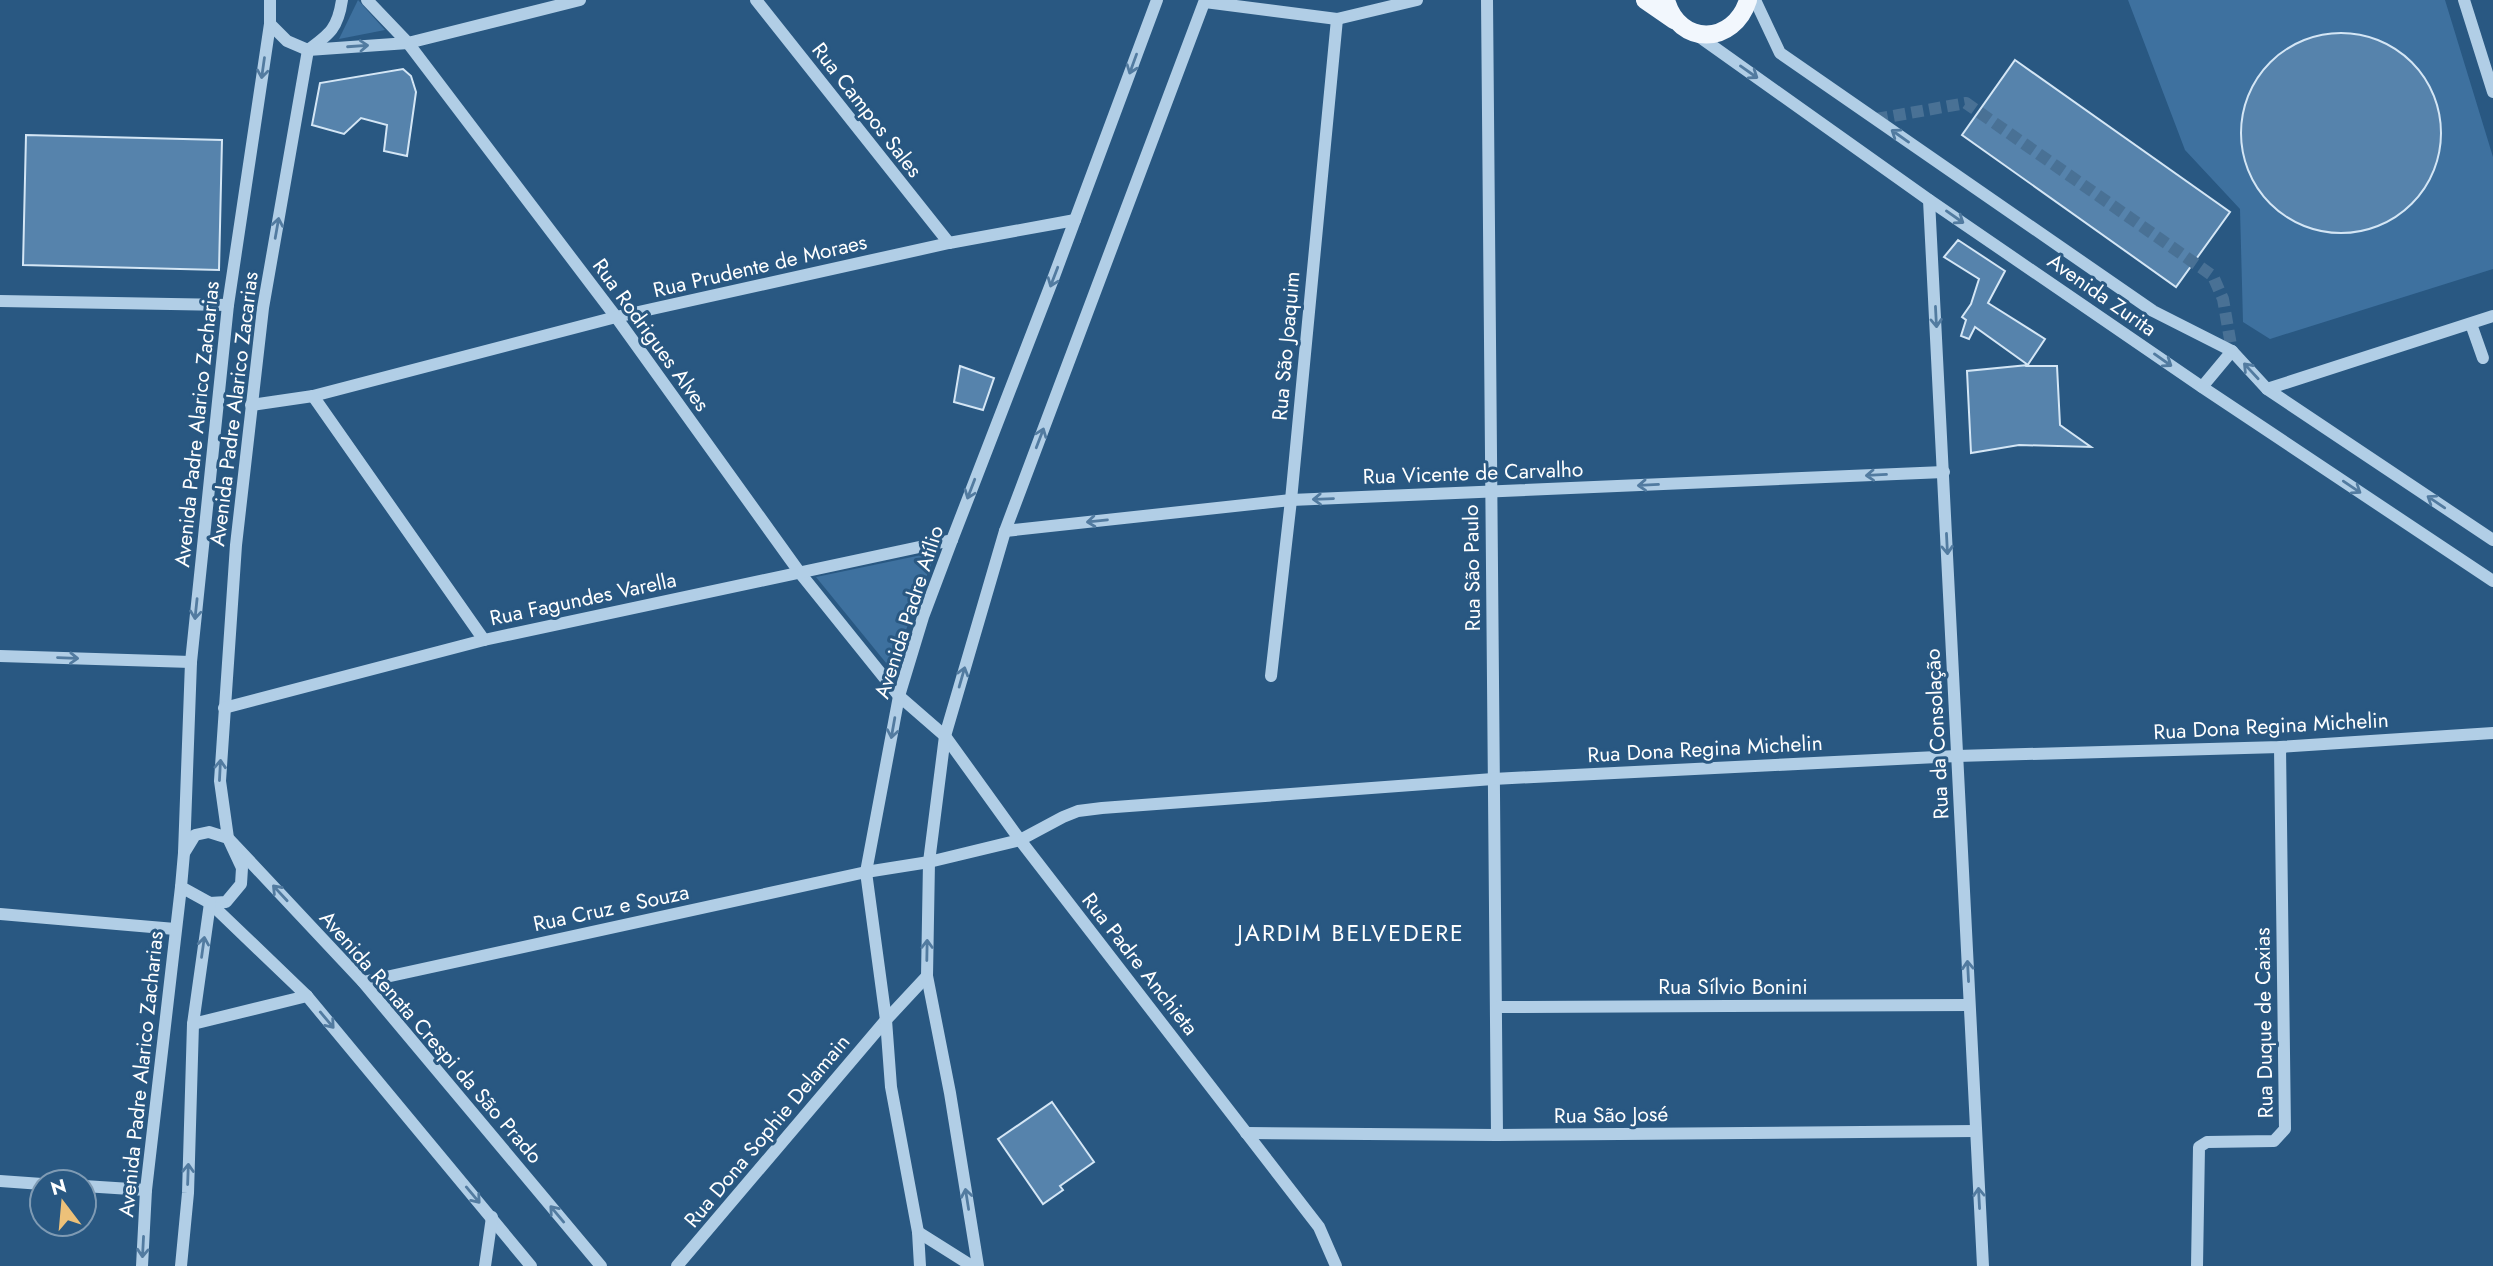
<svg xmlns="http://www.w3.org/2000/svg" width="2493" height="1266" font-family="Jost,sans-serif">
  <style>
    .green { fill: #3e719f }
    .building { fill: #5683ac; stroke: #d4e6f5; stroke-width: 2 }
    .lines { fill: none; stroke-linecap: round; stroke-linejoin: round }
    .minor-tunnel { stroke: #497195; stroke-width: 12; stroke-dasharray: 12 6; stroke-linecap: butt }
    .minor { stroke: #b1cee6; stroke-width: 12 }
    .major { stroke: #f2f7fd; stroke-width: 18 }
    .oneway { stroke: #527ba0 }
    .labels { text-anchor: middle; stroke-width: 6; stroke-linejoin: round; paint-order: stroke }
    .street-label { font-size: 21px; fill: #fff; stroke: #295882 }
    .neighbourhood-label { font-size: 23px; letter-spacing: 2px; fill: #fff; stroke: #295882 }
  </style>
  <rect width="100%" height="100%" fill="#295882"/>
  <!-- green -->
  <g class="green">
    <polygon points="358,0 385,30 339,39"/>
    <polygon points="2128,0 2445,0 2493,157 2493,269 2270,339 2243,322 2240,209 2185,150"/>
    <polygon points="936,552 891,669 816,577"/>
  </g>
  <!-- building -->
  <g class="building">
    <circle cx="2341" cy="133" r="100"/>
    <polygon points="2015,60 2230,212 2176,287 1962,135"/>
    <polygon points="403,69 411,76 416,92 407,156 384,151 387,125 361,118 344,134 312,125 320,83"/>
    <polygon points="26,135 222,140 219,270 23,265"/>
    <polygon points="1958,240 2005,271 1988,303 2045,339 2027,366 2057,366 2060,425 2091,447 2019,445 1971,453 1967,371 2028,365 1975,327 1969,339 1961,336 1966,320 1962,317 1971,304 1979,279 1944,257"/>
    <polygon points="960,366 994,378 983,410 954,402"/>
    <polygon points="1052,1102 1094,1162 1060,1186 1063,1190 1043,1204 998,1139"/>
  </g>
  <g class="lines">
    <!-- minor-tunnel -->
    <polyline class="minor-tunnel" points="1876,119 1966,103 2213,276 2223,299 2232,351"/>
    <!-- minor -->
    <g class="minor">
      <path d="M342,0C338,28 330,34 308,50L263,308L236,545L220,781L228,838L363,982L601,1266"/>
      <polyline points="367,0 408,43 616,317 800,573 899,696 945,736 1020,840 1319,1227 1336,1266"/>
      <polyline points="756,0 949,243"/>
      <polyline points="1487,0 1497,1135"/>
      <polyline points="1755,0 1780,53 2153,311 2232,351 2267,389 2493,540"/>
      <polyline points="2464,0 2493,92"/>
      <polyline points="1205,2 1337,19 1417,0"/>
      <polyline points="270,24 287,41 308,50 408,43 580,0"/>
      <polyline points="1697,35 1929,200 2202,387 2493,581"/>
      <polyline points="1929,200 1983,1266"/>
      <polyline points="0,301 228,305"/>
      <polyline points="2471,324 2483,358"/>
      <polyline points="2202,387 2232,351"/>
      <polyline points="2267,389 2493,316"/>
      <polyline points="313,396 484,640"/>
      <polyline points="251,405 313,396 616,317 949,243 1075,220"/>
      <polyline points="1005,531 1291,500 1944,472"/>
      <polyline points="0,656 191,662"/>
      <polyline points="1271,676 1291,500 1337,19"/>
      <polyline points="224,708 484,640 952,540"/>
      <polygon points="209,832 228,838 242,868 241,884 226,902 210,903 181,887 184,853 195,835"/>
      <polyline points="184,853 191,662 228,305 270,24 270,0"/>
      <polyline points="210,903 307,996 531,1266"/>
      <polyline points="0,914 175,929"/>
      <polyline points="363,982 866,872 929,862 1020,840 1063,817 1078,811 1102,808 1493,779 1957,756 2280,747 2493,733"/>
      <polyline points="1497,1007 1969,1005"/>
      <polyline points="193,1024 307,996"/>
      <polyline points="1246,1133 1497,1135 1976,1131"/>
      <polyline points="0,1181 42,1184"/>
      <polyline points="84,1186 146,1190"/>
      <polyline points="918,1232 972,1266"/>
      <polyline points="142,1266 146,1190 181,887"/>
      <polyline points="181,1266 188,1193 193,1024 210,903"/>
      <polyline points="485,1266 492,1217"/>
      <polyline points="677,1266 886,1020 927,976"/>
      <polyline points="920,1266 918,1232 891,1087 886,1020 866,872 899,696 923,617 952,540 1053,279 1157,0"/>
      <polyline points="978,1266 950,1093 927,976 929,862 945,736 1005,531 1205,0"/>
      <polyline points="2197,1266 2199,1147 2207,1142 2274,1141 2285,1129 2280,747"/>
    </g>
    <!-- major -->
    <g class="major">
      <polyline points="1645,0 1674,20"/>
      <path d="M1666,0C1679,47 1734,45 1748,0"/>
    </g>
  </g>
  <!-- one-way arrows -->
  <defs><path id="oneway-shaft" d="M-6 0H5M1.5-3L5.5 0L1.5 3" fill="none" stroke-width="1.6" stroke-linecap="round" stroke-linejoin="round" transform="scale(1.75)"/></defs>
  <g class="oneway">
    <use href="#oneway-shaft" transform="translate(358 46) rotate(-4)"/>
    <use href="#oneway-shaft" transform="translate(1133 64) rotate(110)"/>
    <use href="#oneway-shaft" transform="translate(263 68) rotate(98)"/>
    <use href="#oneway-shaft" transform="translate(1749 72) rotate(35)"/>
    <use href="#oneway-shaft" transform="translate(1900 136) rotate(-145)"/>
    <use href="#oneway-shaft" transform="translate(1955 217) rotate(35)"/>
    <use href="#oneway-shaft" transform="translate(277 228) rotate(-80)"/>
    <use href="#oneway-shaft" transform="translate(1054 277) rotate(111)"/>
    <use href="#oneway-shaft" transform="translate(1936 317) rotate(87)"/>
    <use href="#oneway-shaft" transform="translate(2163 360) rotate(35)"/>
    <use href="#oneway-shaft" transform="translate(2251 371) rotate(-133)"/>
    <use href="#oneway-shaft" transform="translate(1040 438) rotate(-69)"/>
    <use href="#oneway-shaft" transform="translate(1876 475) rotate(177)"/>
    <use href="#oneway-shaft" transform="translate(1648 485) rotate(177)"/>
    <use href="#oneway-shaft" transform="translate(2352 487) rotate(34)"/>
    <use href="#oneway-shaft" transform="translate(971 489) rotate(111)"/>
    <use href="#oneway-shaft" transform="translate(1323 499) rotate(178)"/>
    <use href="#oneway-shaft" transform="translate(2436 502) rotate(-146)"/>
    <use href="#oneway-shaft" transform="translate(1097 521) rotate(174)"/>
    <use href="#oneway-shaft" transform="translate(1947 544) rotate(87)"/>
    <use href="#oneway-shaft" transform="translate(196 609) rotate(96)"/>
    <use href="#oneway-shaft" transform="translate(68 658) rotate(2)"/>
    <use href="#oneway-shaft" transform="translate(962 677) rotate(-74)"/>
    <use href="#oneway-shaft" transform="translate(893 728) rotate(100)"/>
    <use href="#oneway-shaft" transform="translate(220 770) rotate(-87)"/>
    <use href="#oneway-shaft" transform="translate(280 893) rotate(-133)"/>
    <use href="#oneway-shaft" transform="translate(203 947) rotate(-82)"/>
    <use href="#oneway-shaft" transform="translate(927 950) rotate(-89)"/>
    <use href="#oneway-shaft" transform="translate(1968 971) rotate(-93)"/>
    <use href="#oneway-shaft" transform="translate(327 1020) rotate(50)"/>
    <use href="#oneway-shaft" transform="translate(188 1174) rotate(-88)"/>
    <use href="#oneway-shaft" transform="translate(473 1195) rotate(50)"/>
    <use href="#oneway-shaft" transform="translate(1979 1198) rotate(-93)"/>
    <use href="#oneway-shaft" transform="translate(967 1199) rotate(-99)"/>
    <use href="#oneway-shaft" transform="translate(557 1214) rotate(-130)"/>
    <use href="#oneway-shaft" transform="translate(143 1247) rotate(93)"/>
  </g>
  <g class="labels">
    <!-- street labels -->
    <g class="street-label">
      <text transform="translate(867 110) rotate(52)" y="7">Rua Campos Sales</text>
      <text transform="translate(760 266) rotate(-13)" y="7">Rua Prudente de Moraes</text>
      <text transform="translate(2102 295) rotate(35)" y="7">Avenida Zurita</text>
      <text transform="translate(651 335) rotate(54)" y="7">Rua Rodrigues Alves</text>
      <text transform="translate(1286 346) rotate(-85)" y="7">Rua São Joaquim</text>
      <text transform="translate(234 409) rotate(-83)" y="7">Avenida Padre Alarico Zacarias</text>
      <text transform="translate(197 424) rotate(-84)" y="7">Avenida Padre Alarico Zacharias</text>
      <text transform="translate(1473 473) rotate(-2)" y="7">Rua Vicente de Carvalho</text>
      <text transform="translate(1472 568) rotate(-91)" y="7">Rua São Paulo</text>
      <text transform="translate(583 599) rotate(-12)" y="7">Rua Fagundes Varella</text>
      <text transform="translate(909 612) rotate(-72)" y="7">Avenida Padre Atílio</text>
      <text transform="translate(2271 726) rotate(-3)" y="7">Rua Dona Regina Michelin</text>
      <text transform="translate(1937 734) rotate(-93)" y="7">Rua da Consolação</text>
      <text transform="translate(1705 749) rotate(-3)" y="7">Rua Dona Regina Michelin</text>
      <text transform="translate(611 908) rotate(-12)" y="7">Rua Cruz e Souza</text>
      <text transform="translate(1140 964) rotate(52)" y="7">Rua Padre Anchieta</text>
      <text x="1733" y="994">Rua Sílvio Bonini</text>
      <text transform="translate(2264 1023) rotate(-91)" y="7">Rua Duque de Caxias</text>
      <text transform="translate(431 1037) rotate(49)" y="7">Avenida Renata Crespi da São Prado</text>
      <text transform="translate(141 1074) rotate(-84)" y="7">Avenida Padre Alarico Zacharias</text>
      <text transform="translate(1611 1115) rotate(-1)" y="7">Rua São José</text>
      <text transform="translate(767 1131) rotate(-50)" y="7">Rua Dona Sophie Delamain</text>
    </g>
    <!-- neighbourhood labels -->
    <g class="neighbourhood-label">
      <text x="1351" y="941">JARDIM BELVEDERE</text>
    </g>
  </g>
  <!-- north arrow -->
  <g transform="translate(63 1203) rotate(344)"><circle r="33" fill="#295882" stroke="#7f9bb4" stroke-width="2"/>
  <path d="M0-5L12 26L0 18L-12 26Z" fill="#edc179"/>
  <text y="-10" font-size="19" font-weight="bold" text-anchor="middle" fill="#ffffff">N</text>
  </g>
</svg>
